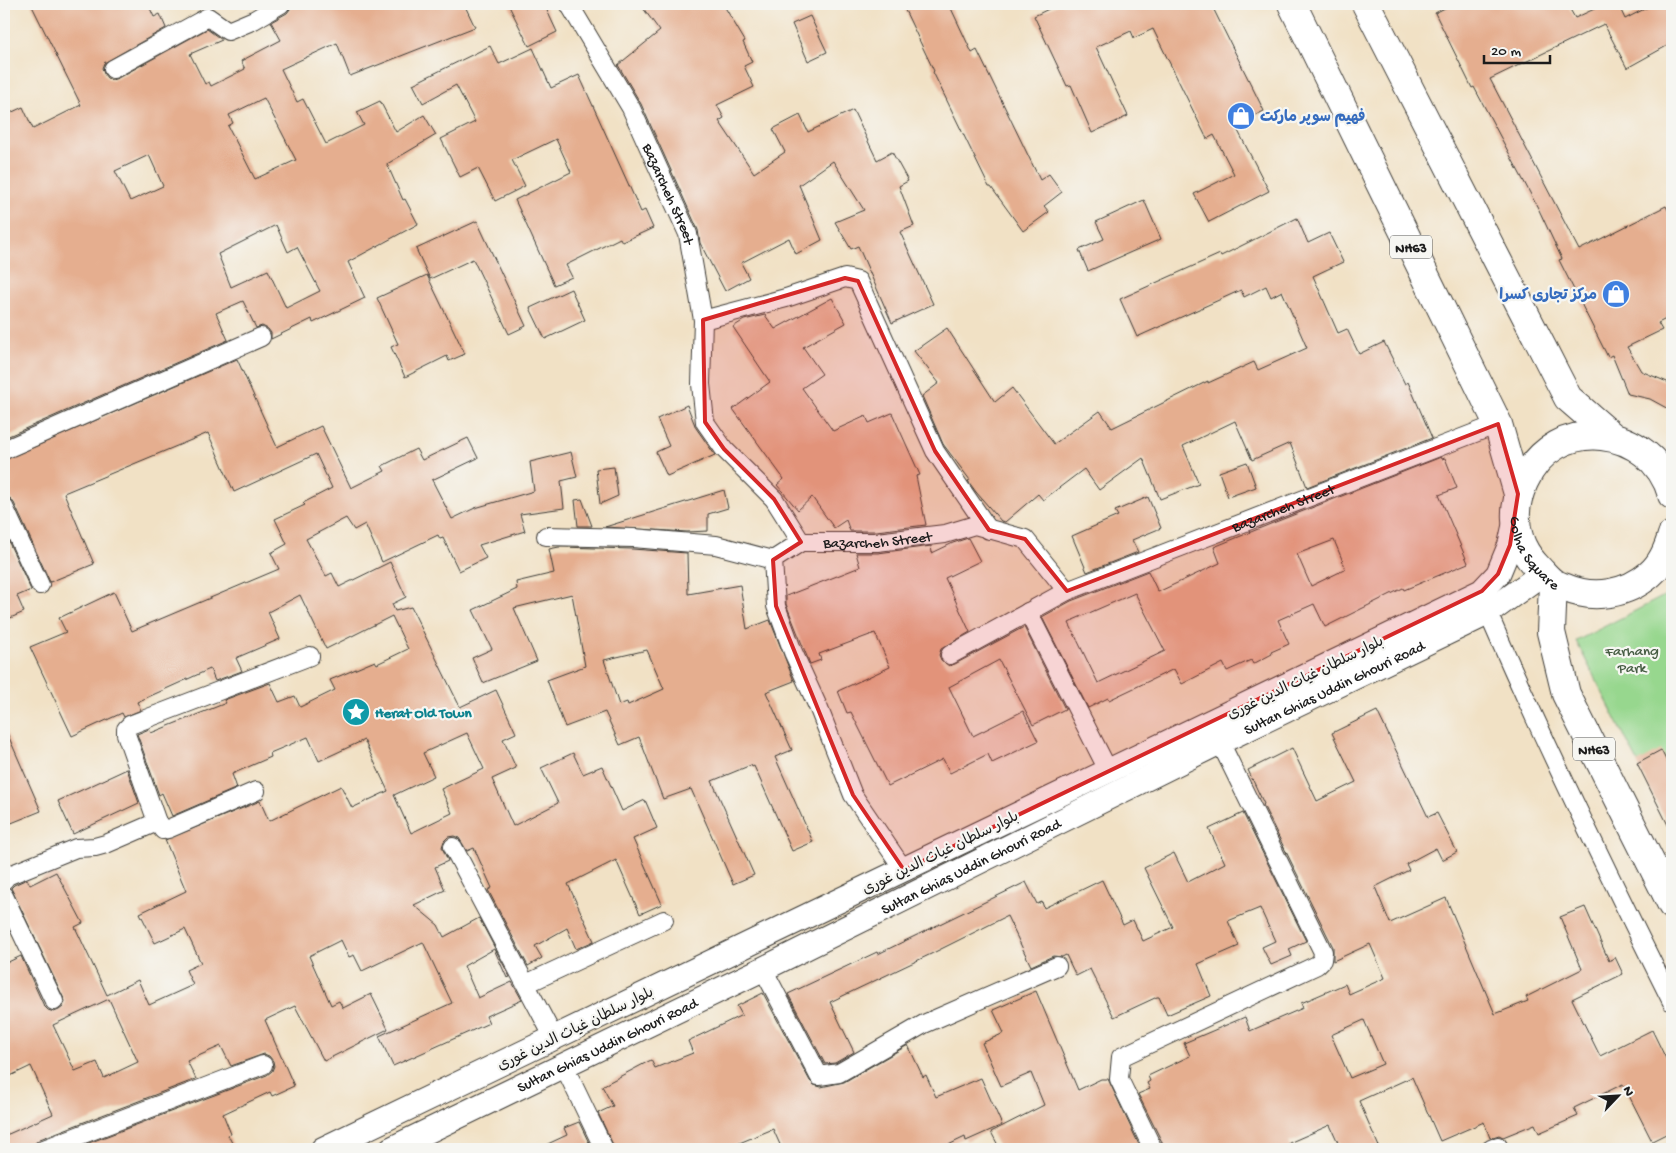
<svg xmlns="http://www.w3.org/2000/svg" width="1676" height="1153" font-family="'Gochi Hand','Playpen Sans Arabic',sans-serif">
  <style>
    .green { fill: #97d78e; stroke: #5a7a55 }
    .building { fill: #e5ae8f; fill-rule: evenodd }
    .lines { fill: none; stroke-linecap: round; stroke-linejoin: round }
    .street-casing { stroke: #3c3a35; stroke-width: 20 }
    .secondary-casing { stroke: #3c3a35; stroke-width: 26 }
    .highway-casing { stroke: #3c3a35; stroke-width: 30 }
    .street { stroke: #fff; stroke-width: 18 }
    .secondary { stroke: #fff; stroke-width: 24 }
    .highway { stroke: #fff; stroke-width: 28 }
    .marked { fill: #d62828; fill-opacity: 0.2; stroke: #d62828; stroke-width: 4; stroke-linejoin: round }
    .labels { text-anchor: middle; stroke-width: 4.5; stroke-linejoin: round; paint-order: stroke }
    .shield { fill: #f6f6f2; stroke: #5d5d5c; stroke-width: 1 }
    .shield-label { font-size: 14px; font-weight: bold; fill: #1c1c1c }
    .shop-label { font-size: 15px; font-weight: bold; fill: #366cbe; stroke: #f6f6f2; text-anchor: start }
    .street-label { font-size: 15px; fill: #1c1c1c; stroke: #f6f6f2 }
    .park-label { font-size: 15px; fill: #475d44; stroke: #f6f6f2 }
    .culture-label { font-size: 15px; font-weight: bold; fill: #0d838f; stroke: #f6f6f2; text-anchor: start }
  </style>
  <rect width="100%" height="100%" fill="#f6f6f2"/>
  <filter id="ink" filterUnits="userSpaceOnUse"><feTurbulence type="fractalNoise" baseFrequency=".02" numOctaves="2"/><feDisplacementMap in="SourceGraphic" scale="10" xChannelSelector="R" yChannelSelector="G"/><feConvolveMatrix kernelMatrix="1 2 1 2 8 2 1 2 1" color-interpolation-filters="sRGB"/></filter>
  <filter id="wash" filterUnits="userSpaceOnUse"><feTurbulence type="fractalNoise" baseFrequency=".0096" numOctaves="4" result="noise"/><feDisplacementMap in="SourceGraphic" scale="20" xChannelSelector="R" yChannelSelector="G"/><feGaussianBlur stdDeviation="1.12" result="paint"/><feColorMatrix in="noise" values="0 0 0 0 0 0 0 0 0 0 0 0 0 0 0 0 0 1.4 0 .05"/><feComposite in="paint" operator="in"/></filter>
  <g filter="url(#wash)">
    <rect width="100%" height="100%" fill="#f1e1c5"/>
    <!-- green -->
    <polygon class="green" points="1672,592 1672,829 1576,641"/>
    <g id="blocks">
      <!-- building -->
      <g class="building">
        <path d="M31,4H148L154,17L160,14L166,28L104,63L102,68L104,74L107,78L112,80L118,78L207,29L222,40L190,54L205,84L209,82L211,86L245,69L241,61L281,40L271,22L287,13L290,9L292,4H464L475,27L350,76L337,43L281,69L297,102L303,99L326,144L364,125L357,112L380,101L396,132L424,115L436,135L387,164L403,200L405,199L418,224L348,262L365,298L313,323L312,319L271,339V333L268,329L262,326L256,328L243,301L216,313L228,340L4,438V116L23,107L33,129L81,105ZM264,98L296,160L255,179L228,126L233,123L229,115ZM149,155L163,186L130,201L115,171ZM276,225L288,252L297,247L320,291L286,308L268,270L231,287L218,254Z"/>
        <polygon points="508,4 544,4 557,32 529,46"/>
        <polygon points="640,4 723,4 745,41 743,42 752,62 744,66 754,87 717,105 724,118 719,121 754,173 785,152 773,129 800,115 808,132 853,110 877,160 892,152 908,181 899,186 914,226 900,232 933,304 892,323 858,246 851,249 835,222 864,210 833,161 799,185 822,240 796,254 789,238 741,263 749,278 725,291 700,243 698,230 641,104 618,65 660,31"/>
        <polygon points="902,4 949,4 972,53 977,50 1040,180 1049,174 1062,192 1044,206 1049,212 1023,231 991,187 989,187 933,72 934,71"/>
        <polygon points="1059,4 1211,4 1264,111 1235,125 1269,191 1209,222 1194,194 1234,174 1214,135 1207,139 1153,29 1134,38 1131,31 1096,47 1128,116 1092,133 1071,85 1067,86 1034,16"/>
        <polygon points="1453,4 1567,4 1575,18 1605,4 1618,4 1625,19 1654,4 1672,4 1672,43 1627,68 1604,24 1490,79 1579,250 1666,206 1672,218 1672,316 1658,323 1662,330 1627,347 1641,371 1672,384 1672,411 1650,399 1628,394 1612,355 1608,357 1559,260 1562,259 1539,210 1474,87 1472,88 1435,13"/>
        <polygon points="810,16 827,52 808,61 792,24"/>
        <polygon points="490,46 499,64 533,48 551,88 579,75 641,212 645,210 653,228 622,242 620,238 566,265 572,277 554,285 515,200 571,172 556,139 512,160 525,186 495,201 478,168 460,177 441,139 475,122 456,85 423,103 413,84"/>
        <polygon points="1144,200 1161,239 1088,271 1079,250 1104,239 1096,222"/>
        <polygon points="1297,218 1308,243 1329,233 1343,262 1313,276 1338,333 1347,329 1359,354 1384,342 1405,384 1408,382 1432,438 1307,487 1290,443 1252,460 1235,421 1183,446 1199,484 1160,499 1143,458 1099,490 1084,469 1043,500 1038,494 1005,522 1001,521 976,492 968,481 970,480 943,444 922,396 939,383 914,351 947,328 995,402 1012,388 1054,444 1100,411 1112,428 1208,381 1208,383 1254,362 1258,370 1307,348 1282,291 1271,297 1266,286 1244,297 1241,290 1137,337 1120,299 1220,254 1221,256"/>
        <polygon points="477,221 526,326 509,334 473,259 430,279 416,249"/>
        <polygon points="427,275 465,354 449,361 447,356 405,377 391,347 398,344 377,298"/>
        <polygon points="571,289 585,320 545,339 530,308"/>
        <polygon points="832,298 846,323 803,347 822,374 802,388 833,431 866,416 869,423 892,413 920,475 916,476 926,525 876,531 850,531 846,520 834,528 812,497 798,510 777,485 784,479 733,409 770,382 733,327 744,320 765,315 775,329"/>
        <path d="M237,359L277,447L321,426L351,488L385,471L382,466L416,449L422,460L468,438L478,458L432,480L452,519L475,508L534,491L530,462L571,452L577,477L561,481L564,508L520,514L525,531L479,545L486,558L459,571L443,538L440,539L438,535L382,562L365,524L354,530L346,518L306,539L326,576L332,573L339,587L390,562L406,597L392,604L395,611L411,607L460,707L496,690L516,733L503,739L516,768L492,779L513,826L558,803L541,768L573,753L583,774L602,766L622,811L645,800L657,828L633,839L662,904L640,914L616,860L568,884L594,941L576,949L567,928L535,946L542,958L528,966L488,890L492,888L474,848L467,851L459,838L454,836L448,837L444,841L442,847L448,861L435,867L445,890L414,905L438,925L444,937L479,918L510,977L507,978L494,949L464,966L478,998L512,982L522,1000L486,1016L489,1023L393,1066L379,1036L452,1003L423,942L362,971L354,955L349,957L341,940L309,956L331,1005L339,1001L343,1008L371,994L388,1029L324,1061L295,1006L265,1020L294,1086L272,1096L270,1092L223,1114L231,1134L228,1135L235,1149H73L267,1075L272,1071L274,1066L273,1061L269,1056L264,1054L231,1066L221,1046L187,1061L196,1079L40,1139L35,1143L34,1149H4V1136L53,1114L31,1066L4,1079V964L21,956L44,1006L48,1010L54,1012L59,1010L63,1007L65,1001L11,888L14,885L27,879L30,885L56,872L83,923L75,927L107,995L138,980L149,1005L193,985L186,970L201,963L185,929L155,943L140,913L186,891L165,840L260,801L269,821L341,786L352,808L388,791L364,740L319,761L308,737L270,753L271,757L232,774L237,788L172,816L162,793L159,795L137,734L149,729L151,733L226,703L224,700L270,683L279,702L295,696L300,707L335,690L330,680L375,661L377,664L408,649L392,616L326,649L300,595L268,612L280,639L236,658L242,671L215,681L210,669L137,702L141,710L124,717L122,713L72,736L30,647L66,632L59,618L114,592L132,631L279,569L271,553L287,544L275,519L305,505L303,503L332,488L316,454L234,492L208,433L64,493L94,564L50,582L14,503L10,498L4,497V460ZM467,733L484,769L441,789L452,813L411,833L394,795L434,776L423,753ZM109,999L138,1062L104,1078L97,1062L75,1071L53,1025Z"/>
        <polygon points="687,405 696,428 715,455 667,476 656,452 669,446 657,419"/>
        <path d="M1441,457L1442,459L1445,458L1457,488L1439,495L1468,563L1404,590L1403,588L1325,627L1314,604L1278,620L1289,644L1271,652L1272,654L1253,664L1251,660L1227,671L1223,663L1182,684L1174,669L1109,700L1108,698L1088,708L1042,617L1071,601L1148,571L1158,592L1220,563L1214,547L1273,523ZM1334,540L1346,569L1311,586L1297,554ZM1135,593L1165,651L1098,683L1069,623L1073,621V620Z"/>
        <polygon points="1247,462 1256,487 1228,497 1219,472"/>
        <polygon points="614,467 618,496 600,504 596,469"/>
        <polygon points="724,490 728,508 708,514 708,531 687,532 605,527"/>
        <polygon points="1148,497 1161,528 1132,540 1138,552 1087,572 1072,536 1118,516 1115,511"/>
        <polygon points="582,499 592,526 578,526 575,500"/>
        <polygon points="4,532 31,590 17,596 24,612 8,619 4,609"/>
        <polygon points="968,538 980,561 945,578 970,632 941,649 939,655 941,660 949,666 955,664 1024,627 1065,709 1033,725 999,660 949,687 973,736 1023,711 1038,741 992,763 988,754 950,773 943,759 888,786 851,712 847,713 838,691 890,667 875,633 819,654 821,660 810,664 786,604 786,596 860,567 856,553 878,553 931,546 932,553 953,543"/>
        <path d="M559,547L632,549L687,553L688,594L740,585L747,629L770,620L794,681L766,692L792,750L775,757L813,842L792,851L754,766L752,767L751,765L712,781L754,875L733,884L691,789L663,799L639,737L620,745L605,712L565,727L547,680L585,666L572,594L514,608L537,661L483,683L472,658L492,649L473,610L517,589L516,582L554,573L549,549ZM647,650L664,689L628,705L627,702L619,705L604,660Z"/>
        <path d="M1377,711L1428,817L1437,813L1457,852L1442,860L1436,848L1406,864L1409,870L1375,887L1390,923L1446,898L1495,1014L1528,1001L1526,997L1582,969L1560,917L1585,907L1609,961L1615,957L1623,974L1572,999L1600,1056L1652,1030L1672,1071V1131L1652,1141L1623,1084L1574,1108L1578,1116L1539,1133L1535,1124L1503,1137L1499,1135L1490,1138L1484,1122L1440,1141L1412,1077L1359,1101L1380,1149H1341L1330,1125L1289,1143L1292,1149H1162V1142L1138,1094L1150,1089L1147,1083L1150,1081L1148,1076L1190,1056L1184,1043L1245,1017L1250,1031L1303,1008L1301,1003L1345,984L1349,994L1385,978L1370,944L1333,961V947L1263,805L1264,804L1248,770L1292,748L1317,801L1356,782L1332,733ZM1364,1020L1383,1064L1350,1078L1331,1035Z"/>
        <polygon points="4,726 41,811 4,826"/>
        <polygon points="1661,750 1672,772 1672,833 1637,763"/>
        <polygon points="127,769 139,803 73,834 58,801"/>
        <polygon points="1243,813 1306,941 1289,949 1292,956 1271,965 1262,947 1275,941 1260,908 1228,921 1239,946 1198,964 1211,996 1167,1015 1159,997 1157,997 1114,1017 1090,969 1076,976 1066,955 1062,957 1053,956 1031,966 1007,916 931,954 830,1002 854,1052 835,1063 825,1064 788,994 877,952 878,954 1026,882 1037,904 1042,902 1044,908 1102,880 1123,925 1133,920 1143,941 1173,927 1144,868 1174,853 1188,882 1225,863 1209,829"/>
        <polygon points="1036,991 1078,1090 1101,1079 1108,1079 1141,1149 1000,1149 991,1132 1044,1105 1031,1073 1001,1086 982,1043 1004,1033 993,1010"/>
        <polygon points="763,993 810,1081 814,1085 821,1087 844,1082 908,1045 923,1077 926,1075 936,1097 981,1078 1002,1125 966,1141 965,1137 940,1149 782,1149 773,1129 725,1149 615,1149 598,1113 613,1106 602,1086 651,1060 655,1068 693,1053 688,1041 742,1015 737,1006"/>
        <polygon points="579,1122 592,1149 537,1149 567,1135 564,1128"/>
      </g>
    </g>
  </g>
  <g filter="url(#ink)">
    <use href="#blocks" fill-opacity="0" stroke="#3c3a35" stroke-width="1"/>
    <g class="lines">
      <defs>
        <g id="street">
          <path id="s1" d="M569,4L631,108L688,234L703,320L701,384L705,422L724,449L774,499L801,542H877L945,534L975,525L1025,539L1067,591"/>
          <polyline points="113,69 208,17 228,31 254,20 281,4"/>
          <polyline points="703,320 786,298 845,278 858,281 935,451 989,530"/>
          <polyline points="4,450 261,337"/>
          <polyline points="4,507 40,585"/>
          <polyline points="546,536 633,538 716,545 773,560"/>
          <polyline points="801,542 773,560 776,606 793,652 819,709 853,795 904,870"/>
          <path d="M1485,601L1488,613C1545,745 1608,874 1672,1002"/>
          <polyline points="1028,612 1109,772"/>
          <path id="s2" d="M950,655L1067,591L1498,424"/>
          <polyline points="157,822 126,734 126,729 130,725 310,656"/>
          <polyline points="453,847 554,1038"/>
          <polyline points="4,880 7,876 76,848 95,847 106,844 157,822 163,830 168,829 256,791"/>
          <polyline points="4,896 54,1001"/>
          <polyline points="763,969 819,1076 839,1073 924,1024 1057,966"/>
          <polyline points="526,984 664,920"/>
          <polyline points="564,1066 604,1149"/>
          <polyline points="1152,1147 1119,1079 1121,1057 1317,965 1322,960 1323,952 1220,742"/>
          <polyline points="44,1149 263,1065"/>
          <polyline points="1491,1149 1498,1146"/>
        </g>
        <g id="secondary">
          <polyline points="323,1149 1482,591 1498,574 1510,545 1516,518"/>
          <path id="s3" d="M391,1149L763,969L1220,742L1488,613L1543,573"/>
        </g>
        <g id="highway">
          <polyline points="1292,4 1498,424 1518,494"/>
          <polyline points="1366,4 1568,398 1613,437"/>
          <path id="s4" d="M1672,495C1652,424 1554,413 1524,482C1519,493 1515,506 1516,519C1517,539 1524,554 1539,569C1543,573 1547,578 1552,582C1556,585 1561,586 1566,588C1594,600 1627,594 1650,574C1662,564 1668,549 1672,535"/>
          <polyline points="1553,583 1551,632 1566,694 1672,905"/>
        </g>
      </defs>
      <!-- street casing -->
      <use href="#street" class="street-casing"/>
      <!-- secondary casing -->
      <use href="#secondary" class="secondary-casing"/>
      <!-- highway casing -->
      <use href="#highway" class="highway-casing"/>
      <!-- street -->
      <use href="#street" class="street"/>
      <!-- secondary -->
      <use href="#secondary" class="secondary"/>
      <!-- highway -->
      <use href="#highway" class="highway"/>
    </g>
  </g>
  <!-- marked area -->
  <path class="marked" d="M845,278L858,281L935,451L989,530L1025,539L1067,591L1498,424L1518,494L1510,545L1498,574L1482,591L904,870L853,795L776,606L773,560L801,542L774,499L724,449L705,422L703,320Z"/>
  <!-- icons -->
  <defs>
    <symbol id="shop-disc" viewBox="-11 -11 22 22"><circle r="9.5" fill="#3f7fe0" stroke="#f6f6f2"/><path d="M-5-2.5h2.3a2.7 3.5 0 0 1 5.4 0H5L5.5 6h-11ZM-1.5-2.5h3a1.5 2.3 0 0 0-3 0Z" fill="#fff"/></symbol>
    <symbol id="sight-disc" viewBox="-11 -11 22 22"><circle r="9.5" fill="#0f9aa8" stroke="#f6f6f2"/><path d="M0-6L1.8-2.2L6-1.7L2.9 1.2L3.7 5.4L0 3.3L-3.7 5.4L-2.9 1.2L-6-1.7L-1.8-2.2Z" fill="#fff"/></symbol>
  </defs>
  <g fill-rule="evenodd">
    <use href="#shop-disc" x="1225" y="100" width="32" height="32"/>
    <use href="#shop-disc" x="1600" y="278" width="32" height="32"/>
    <use href="#sight-disc" x="340" y="696" width="32" height="32"/>
  </g>
  <g class="labels">
    <!-- shield labels -->
    <g class="shield">
      <rect x="1390" y="235.5" width="42" height="23" rx="4"/>
      <rect x="1573" y="737.5" width="42" height="23" rx="4"/>
    </g>
    <g class="shield-label">
      <text x="1411" y="252">NH63</text>
      <text x="1594" y="754">NH63</text>
    </g>
    <!-- shop labels -->
    <g class="shop-label">
      <text x="1260" y="121">فهیم سوپر مارکت</text>
      <text x="1597" y="299" text-anchor="end">مرکز تجاری کسرا</text>
    </g>
    <!-- street labels -->
    <g class="street-label">
      <text dy="5" stroke="none"><textPath href="#s1" startOffset="215">Bazarcheh Street</textPath></text>
      <text dy="5" stroke="none"><textPath href="#s2" startOffset="365">Bazarcheh Street</textPath></text>
      <text dy="5" stroke="none"><textPath href="#s1" startOffset="680">Bazarcheh Street</textPath></text>
      <text dy="5" stroke="none"><textPath href="#s4" startOffset="272">Golha Square</textPath></text>
      <text transform="translate(1305 677) rotate(-26)" y="5">بلوار سلطان غیاث الدین غوری</text>
      <text dy="5" stroke="none"><textPath href="#s3" startOffset="1050">Sultan Ghias Uddin Ghouri Road</textPath></text>
      <text transform="translate(940 852) rotate(-26)" y="5">بلوار سلطان غیاث الدین غوری</text>
      <text dy="5" stroke="none"><textPath href="#s3" startOffset="645">Sultan Ghias Uddin Ghouri Road</textPath></text>
      <text transform="translate(575 1028) rotate(-26)" y="5">بلوار سلطان غیاث الدین غوری</text>
      <text dy="5" stroke="none"><textPath href="#s3" startOffset="240">Sultan Ghias Uddin Ghouri Road</textPath></text>
    </g>
    <!-- park labels -->
    <g class="park-label">
      <text x="1632" y="655">Farhang<tspan x="1632" dy="17">Park</tspan></text>
    </g>
    <!-- culture labels -->
    <g class="culture-label">
      <text x="375" y="717">Herat Old Town</text>
    </g>
  </g>
  <!-- margin -->
  <rect width="1676" height="1153" fill="none" stroke="#f6f6f2" stroke-width="20"/>
  <!-- north arrow -->
  <g transform="translate(1618 1096) rotate(65)" stroke="#f6f6f2" stroke-width="4" paint-order="stroke">
  <path d="M0-4L9 19L0 12L-9 19Z" fill="#1c1c1c"/>
  <text y="-8" font-size="14" font-weight="bold" text-anchor="middle" fill="#1c1c1c">N</text>
  </g>
  <!-- scale -->
  <path d="M1484 55v8h66v-8" fill="none" stroke="#1c1c1c" stroke-width="2.5"/>
  <text x="1491" y="55" font-size="15" fill="#1c1c1c" stroke="#f6f6f2" stroke-width="4" paint-order="stroke">20 m</text>
</svg>
